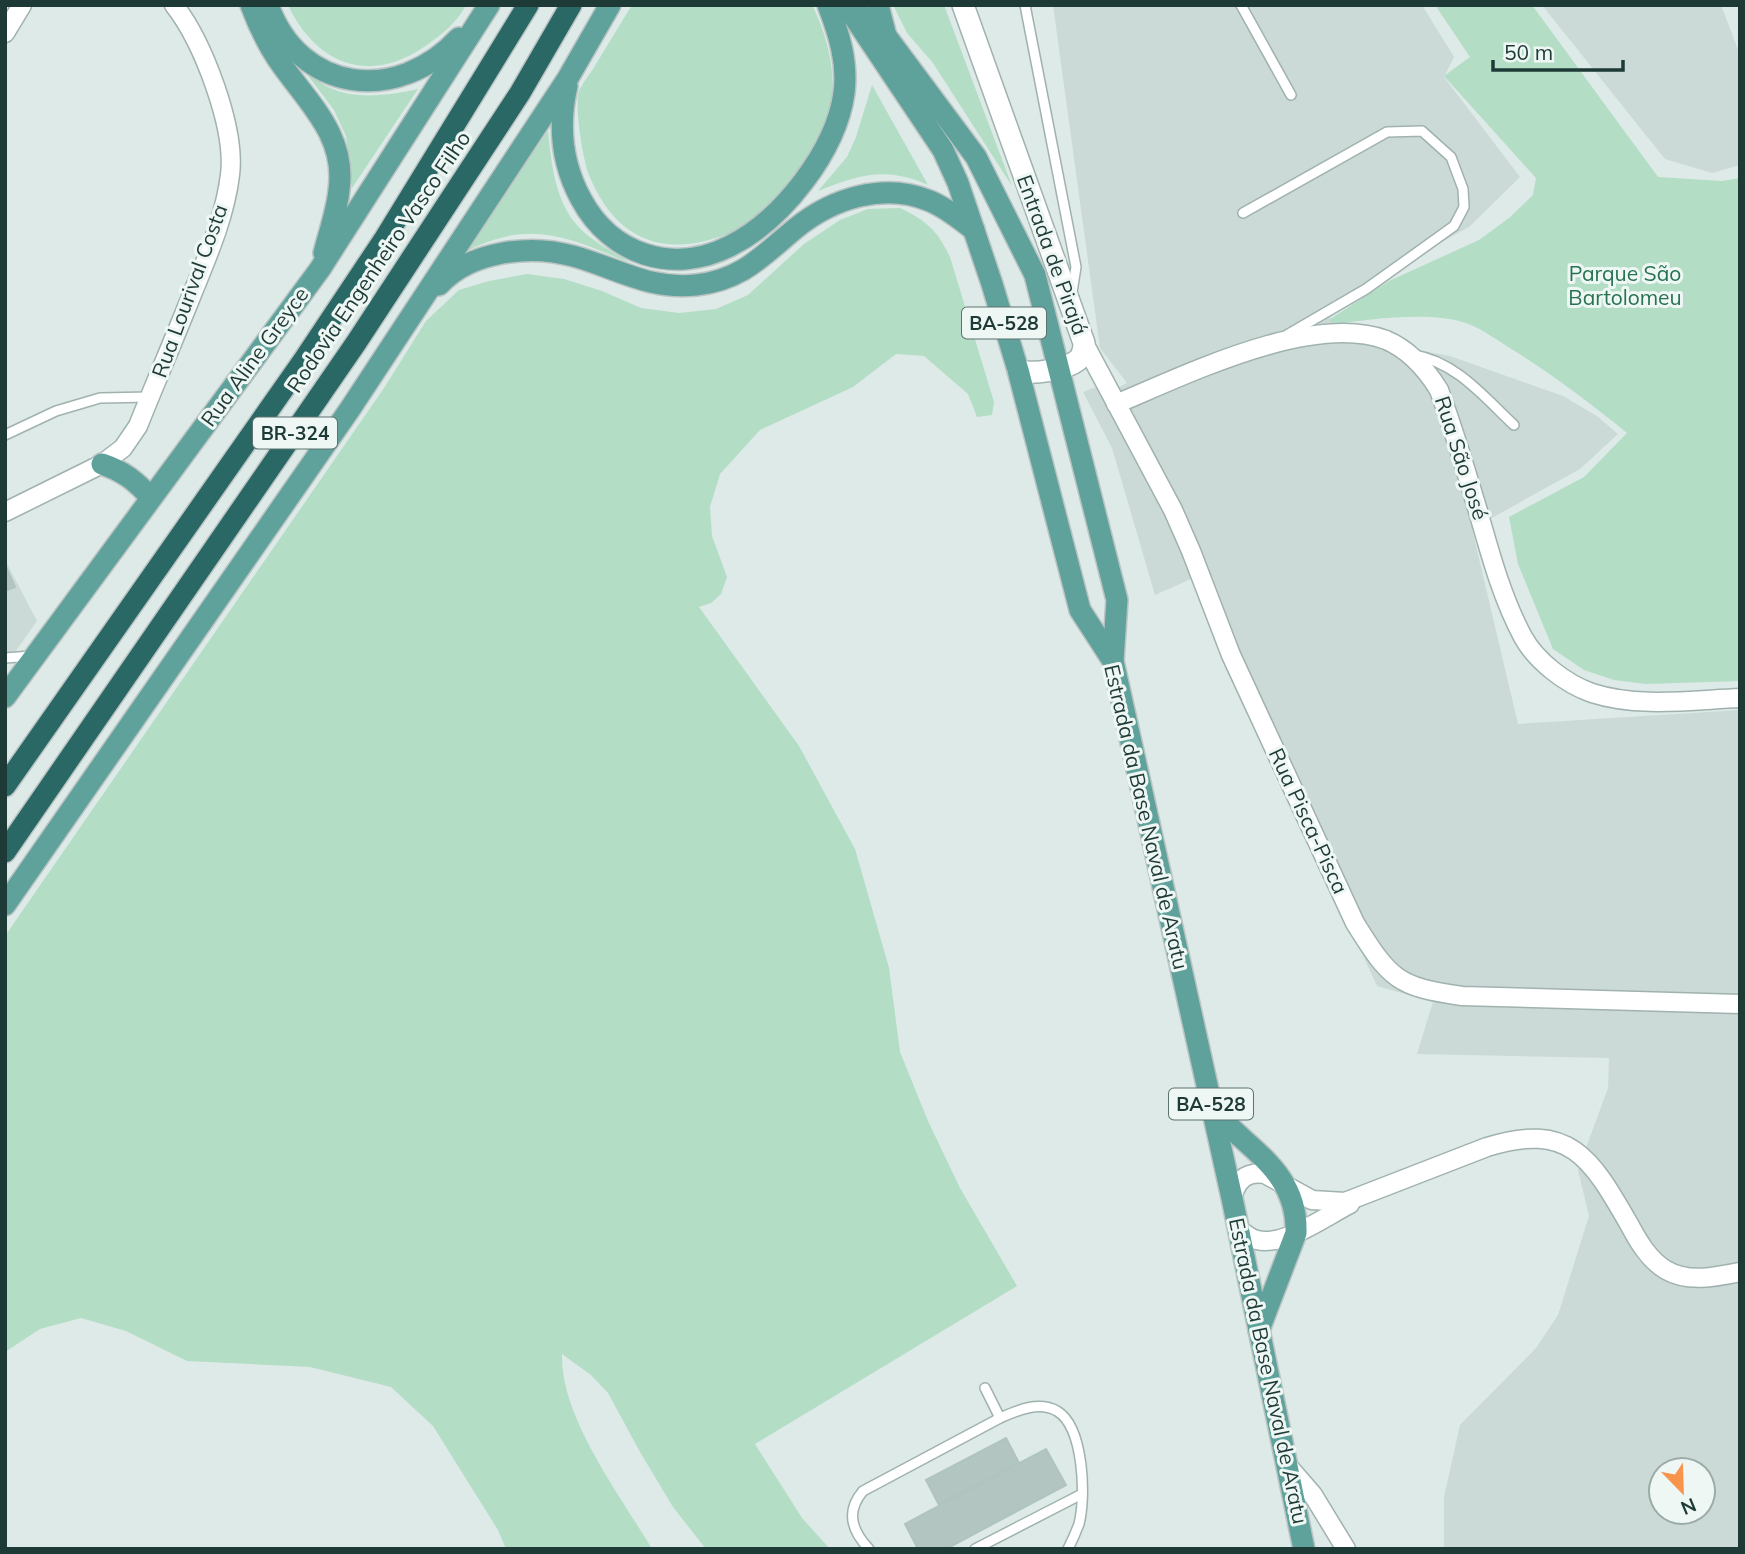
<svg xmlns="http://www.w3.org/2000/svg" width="1745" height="1554" font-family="Mulish,sans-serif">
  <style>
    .built { fill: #cbdad6; fill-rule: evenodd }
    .green { fill: #b4ddc6 }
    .building { fill: #b3c5c0; stroke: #b0c4bf; stroke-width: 2 }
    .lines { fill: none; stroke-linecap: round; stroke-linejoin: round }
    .service-casing { stroke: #a0b2af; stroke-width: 12 }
    .minor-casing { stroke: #a0b2af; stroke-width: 21 }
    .tertiary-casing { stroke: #a0b2af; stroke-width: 24 }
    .primary-casing { stroke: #bcc4c3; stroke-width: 24 }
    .motorway-casing { stroke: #bcc4c3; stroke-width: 24 }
    .service { stroke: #fff; stroke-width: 9 }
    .minor { stroke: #fff; stroke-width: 18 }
    .tertiary { stroke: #fff; stroke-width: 21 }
    .primary { stroke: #5fa29c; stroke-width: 21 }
    .motorway { stroke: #296865; stroke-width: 21 }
    .labels { text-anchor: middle; stroke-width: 6; stroke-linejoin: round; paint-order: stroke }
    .shield { fill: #eef7f4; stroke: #5c7370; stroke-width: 2 }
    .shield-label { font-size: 19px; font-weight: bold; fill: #1e3a37 }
    .street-label { font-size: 21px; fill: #1e3a37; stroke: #eef7f4 }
    .park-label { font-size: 21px; fill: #277351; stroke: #eef7f4 }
  </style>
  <rect width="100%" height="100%" fill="#ddeae7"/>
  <!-- built -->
  <g class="built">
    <path d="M1053,5H1422L1454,57L1444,77L1520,177L1469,227L1325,306L1341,342L1377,343L1450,356L1563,396L1597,416L1618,434L1580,469L1472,529L1518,724L1740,710V1549H1444V1497L1460,1425L1536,1348L1558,1315L1589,1216L1578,1170L1608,1088L1609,1058L1417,1054L1433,1002L1377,986L1191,579L1155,595L1112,448L1083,392L1096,387L1112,391L1127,383L1100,348ZM1661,1470H1703V1512H1661Z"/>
    <polygon points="1542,5 1721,5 1740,55 1740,165 1712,173 1665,159"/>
    <polygon points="5,560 37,621 5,666"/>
  </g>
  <!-- green -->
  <g class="green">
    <path d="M288,5H466C458,22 439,37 424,47C368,85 316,64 288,5Z"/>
    <path d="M632,5H812C827,34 838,76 830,108C820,143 786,196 757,217C743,229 727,235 709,240C650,256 611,229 589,175C583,160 574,105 579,91C583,82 591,73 596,64C608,44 620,25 632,5Z"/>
    <polygon points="893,5 944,5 1012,186 933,63 907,33"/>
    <path d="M1435,5H1532L1658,177L1722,181L1740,178V681L1646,684L1614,680L1584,670L1553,649L1518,564L1509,517L1584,477L1627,433C1590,403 1553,375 1513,350C1498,341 1483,329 1466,323C1430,311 1369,319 1331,325L1330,319L1389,281L1479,240L1509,218L1533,195L1536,178L1444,76L1470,57Z"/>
    <path d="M300,65C307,70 314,78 321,83C349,101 387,96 418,89L352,188L346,136L334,110Z"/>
    <path d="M872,85L928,185C885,166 859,175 818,191L847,157L856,137Z"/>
    <path d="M548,131C551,161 555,201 577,225C591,241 612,251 630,263C565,236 528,218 461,254Z"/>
    <path d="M900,208C927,221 937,230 950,257L994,402L992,415L977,417L968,394L924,356L896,354L853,387L760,430L720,474L710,507L712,536L727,577L721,594L711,603L699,607L799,746L855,849L889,968L900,1052L928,1121L960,1188L1017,1286L755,1444L802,1518L830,1549H706L673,1507L640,1452L608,1393L591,1375L562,1354C560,1417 620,1495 652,1549H506L498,1530L433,1426L391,1387L310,1367L187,1361L126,1331L81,1318L40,1329L5,1352V936L384,388L426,321L459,290L489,281L527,274L564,279L602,291L641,308L679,313L716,309L748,295L804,244L840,220L868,209Z"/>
  </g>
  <!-- building -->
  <g class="building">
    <polygon points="5,565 15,587 5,591"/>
    <polygon points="1006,1438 1019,1463 939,1505 926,1480"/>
    <polygon points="1046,1449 1066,1485 946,1549 918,1549 905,1524"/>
  </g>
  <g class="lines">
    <defs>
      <g id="service">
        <polyline points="1025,5 1076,267 1072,292"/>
        <polyline points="1241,5 1291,95"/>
        <polyline points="1243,213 1387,132 1422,131 1451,157 1463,189 1464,207 1454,226 1366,289 1287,335"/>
        <path d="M1414,355C1456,362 1484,397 1514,425"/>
        <polyline points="5,435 56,411 100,398 150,397"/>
        <polyline points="5,658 31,656"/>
        <polyline points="985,1388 1000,1418"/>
        <path d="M869,1549C851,1530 846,1511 863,1491L1000,1418C1018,1410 1039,1401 1057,1411C1084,1427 1086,1497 1079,1524C1076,1532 1072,1541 1068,1549"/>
        <polyline points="975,1549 1082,1494"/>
      </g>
      <g id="minor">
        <polyline points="5,33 22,5"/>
        <path d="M1084,343L1173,510L1191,551L1231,655L1355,923C1390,979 1397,987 1462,996L1740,1004"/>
        <path d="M1116,404C1186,375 1312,312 1386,340C1410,350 1426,369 1439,390C1454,430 1466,471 1478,511C1490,553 1502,598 1523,637C1536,661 1566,684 1592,693C1638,708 1692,700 1740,698"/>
        <path d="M5,512L102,464L123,448L138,426C156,381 175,337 193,292C208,255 225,216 230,175C236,128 203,42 174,5"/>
        <path d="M1232,1198C1237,1180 1246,1171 1265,1174L1312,1200L1345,1202L1487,1147C1570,1121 1591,1158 1629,1224C1638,1241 1649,1260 1666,1270C1688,1283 1716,1277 1740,1272"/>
        <path d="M1238,1228C1244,1233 1249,1238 1257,1240C1284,1247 1326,1216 1350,1204"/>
        <polyline points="1287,1465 1313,1495 1346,1549"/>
      </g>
      <path id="tertiary" d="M963,5L1084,343C1084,349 1083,354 1079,359C1069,369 1030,376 1018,370"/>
      <g id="primary">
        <path d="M251,5C258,24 266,41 277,58C305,100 347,134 339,190C337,211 329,233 324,253"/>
        <path d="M268,5C300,94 398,104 459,38"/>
        <polyline points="846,5 943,150 958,183 992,284 1018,370 1080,610 1113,661 1232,1198 1304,1549"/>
        <polyline points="878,5 886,36"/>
        <polyline points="858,13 886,36 976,157 1035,275 1117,600 1113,661"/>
        <path d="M567,86C558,125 562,164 581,199C611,255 673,275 730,246C782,220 836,151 844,93C848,62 839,34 828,5"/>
        <path d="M439,285C470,251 530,244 573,256C617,268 648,290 696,285C742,280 762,256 796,228C833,198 884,182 930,201C946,208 960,219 974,230"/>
        <path d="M102,464C123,471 136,481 151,498"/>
        <polyline points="5,697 320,269 489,5"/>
        <polyline points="5,905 350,409 568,78 610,5"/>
        <path d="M1213,1110C1248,1150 1298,1171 1296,1233L1259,1330"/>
      </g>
      <g id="motorway">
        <polyline points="5,786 303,361 385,238 528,5"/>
        <polyline points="5,852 356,343 520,93 571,5"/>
      </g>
    </defs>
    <!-- service casing -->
    <use href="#service" class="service-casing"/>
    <!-- minor casing -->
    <use href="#minor" class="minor-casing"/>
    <!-- tertiary casing -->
    <use href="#tertiary" class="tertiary-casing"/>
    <!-- primary casing -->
    <use href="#primary" class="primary-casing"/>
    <!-- motorway casing -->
    <use href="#motorway" class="motorway-casing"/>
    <!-- service -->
    <use href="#service" class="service"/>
    <!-- minor -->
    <use href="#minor" class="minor"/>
    <!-- tertiary -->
    <use href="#tertiary" class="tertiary"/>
    <!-- primary -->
    <use href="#primary" class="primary"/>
    <!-- motorway -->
    <use href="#motorway" class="motorway"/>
  </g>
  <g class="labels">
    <!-- shield labels -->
    <g class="shield">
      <rect x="962" y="307.5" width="84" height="31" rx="5"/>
      <rect x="253" y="417.5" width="84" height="31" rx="5"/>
      <rect x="1169" y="1088.5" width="84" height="31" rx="5"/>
    </g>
    <g class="shield-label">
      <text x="1004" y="330">BA-528</text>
      <text x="295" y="440">BR-324</text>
      <text x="1211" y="1111">BA-528</text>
    </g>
    <!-- street labels -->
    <g class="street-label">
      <text transform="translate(1052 255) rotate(70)" y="7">Entrada de Pirajá</text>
      <text transform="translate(379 262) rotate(-56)" y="7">Rodovia Engenheiro Vasco Filho</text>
      <text transform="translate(190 291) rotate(-70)" y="7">Rua Lourival Costa</text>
      <text transform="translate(255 357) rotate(-54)" y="7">Rua Aline Greyce</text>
      <text transform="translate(1461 458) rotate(72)" y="7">Rua São José</text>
      <text transform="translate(1146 817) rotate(77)" y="7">Estrada da Base Naval de Aratu</text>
      <text transform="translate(1308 821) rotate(65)" y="7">Rua Pisca-Pisca</text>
      <text transform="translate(1268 1371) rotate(78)" y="7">Estrada da Base Naval de Aratu</text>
    </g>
    <!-- park labels -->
    <g class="park-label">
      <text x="1625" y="281">Parque São<tspan x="1625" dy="24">Bartolomeu</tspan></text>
    </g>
  </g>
  <!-- border -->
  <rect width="1745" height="1554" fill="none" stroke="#1e3a37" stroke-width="14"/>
  <!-- north arrow -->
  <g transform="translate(1682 1491) rotate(157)"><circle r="33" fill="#eef7f4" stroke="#9baba8" stroke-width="2"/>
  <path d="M0-5L12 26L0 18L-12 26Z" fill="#f9944c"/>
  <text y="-10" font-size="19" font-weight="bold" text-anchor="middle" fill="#1e3a37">N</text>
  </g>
  <!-- scale -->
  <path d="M1493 60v10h130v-10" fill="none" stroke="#1e3a37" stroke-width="3.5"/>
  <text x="1504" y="60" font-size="21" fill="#1e3a37" stroke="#eef7f4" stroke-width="5" paint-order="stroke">50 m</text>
</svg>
